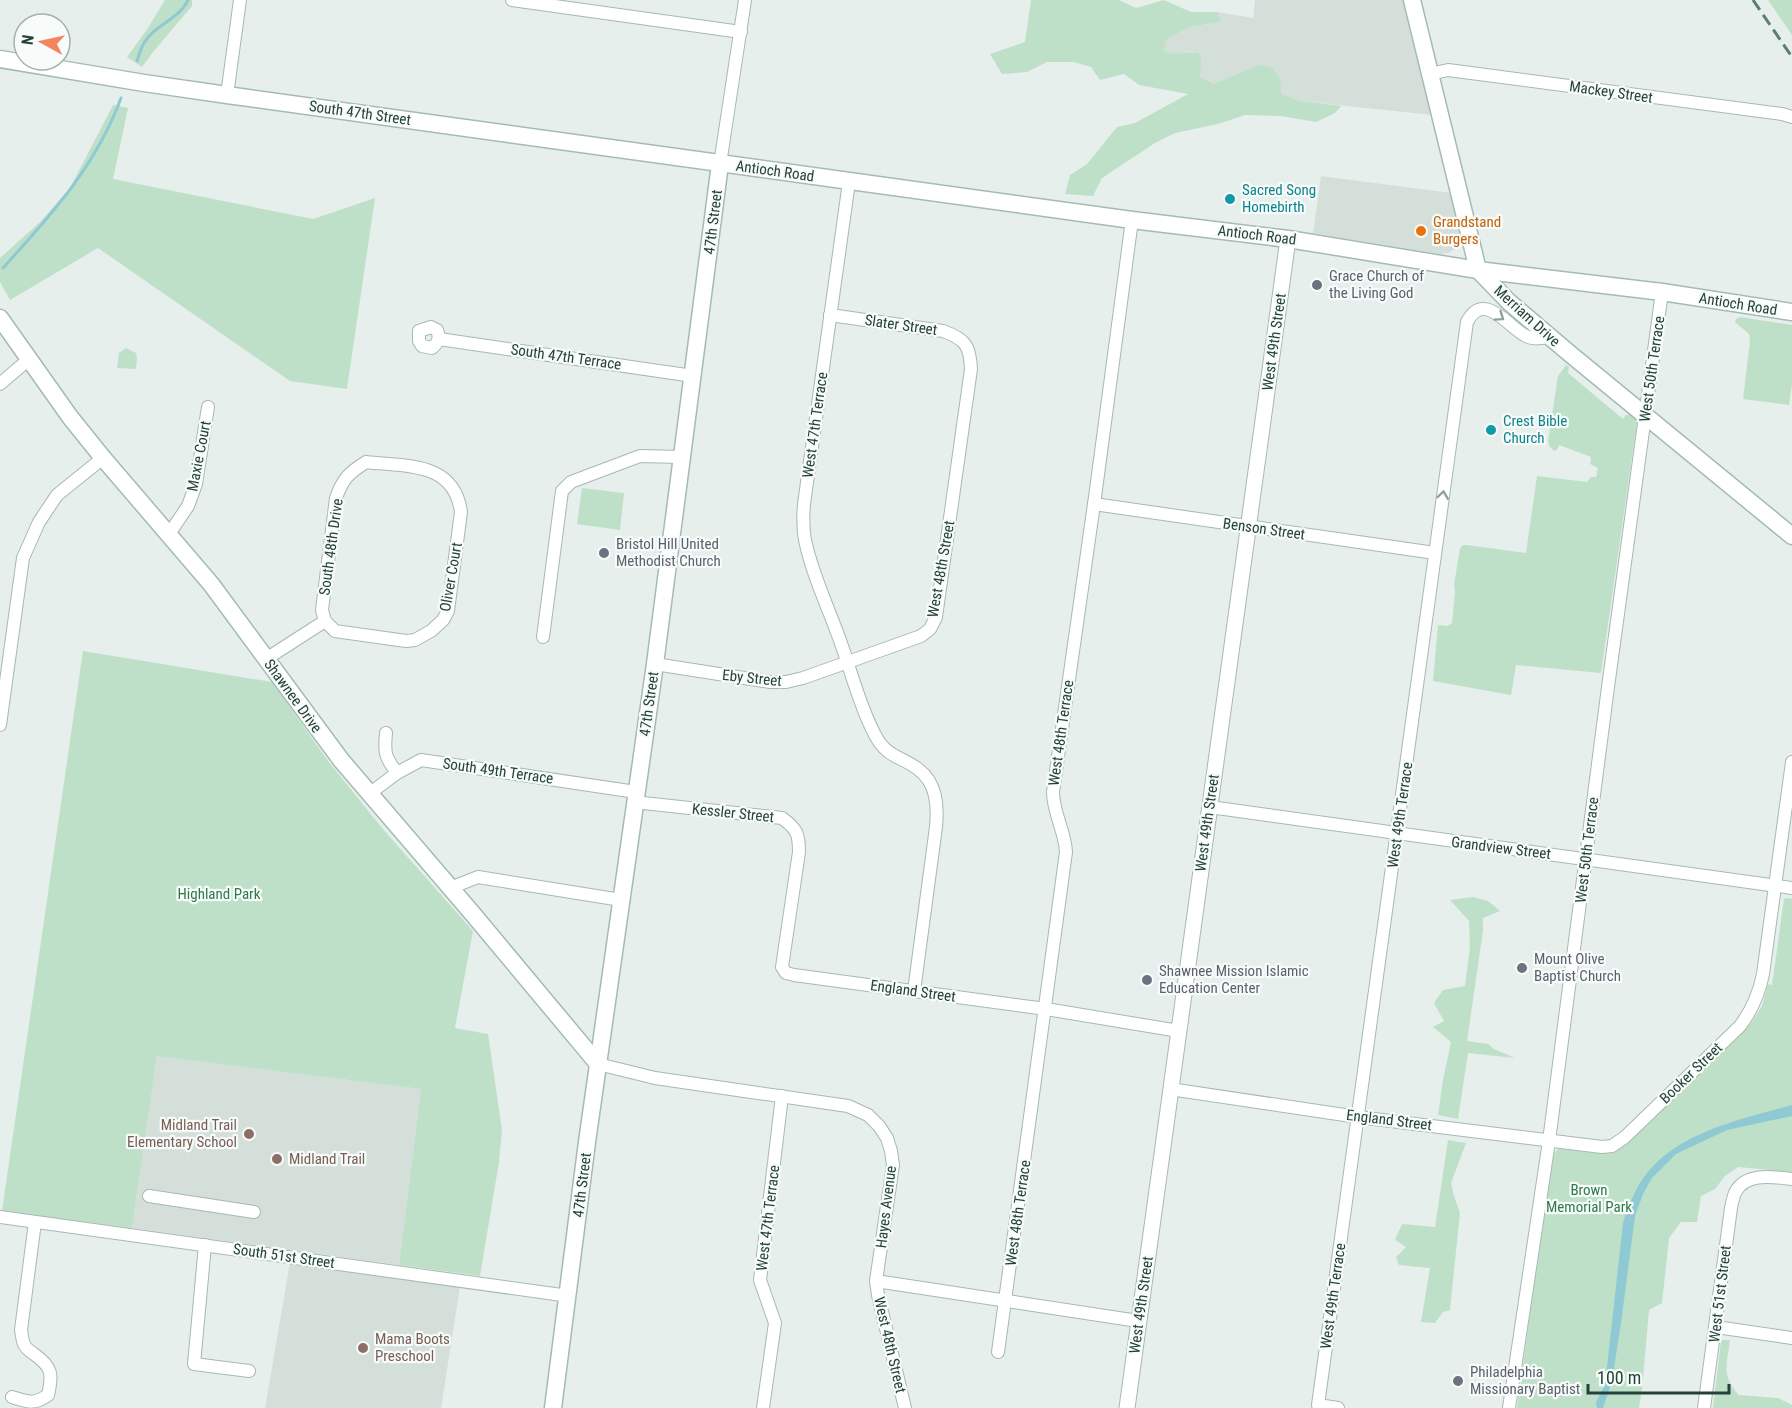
<svg xmlns="http://www.w3.org/2000/svg" width="1792" height="1408" font-family="'Roboto Condensed',sans-serif">
  <style>
    .built { fill: #d4dfda }
    .green { fill: #bfe0c8 }
    .water { fill: #8ec9d4 }
    .lines { fill: none; stroke-linecap: round; stroke-linejoin: round }
    .stream { stroke: #8ec9d4; stroke-width: 3 }
    .minor-casing { stroke: #a8b8b2; stroke-width: 14 }
    .tertiary-casing { stroke: #a8b8b2; stroke-width: 17 }
    .secondary-casing { stroke: #a4bbb3; stroke-width: 19 }
    .minor { stroke: #fff; stroke-width: 12 }
    .tertiary { stroke: #fff; stroke-width: 15 }
    .secondary { stroke: #fff; stroke-width: 16 }
    .rail { stroke: #5f7d75; stroke-width: 3; stroke-dasharray: 12 6; stroke-linecap: butt }
    .oneway { stroke: #92a09c }
    .culture-dot { fill: #0f9aa8; stroke: #f7fbf9; stroke-width: 2 }
    .food-dot { fill: #e8710a; stroke: #f7fbf9; stroke-width: 2 }
    .worship-dot { fill: #6b7280; stroke: #f7fbf9; stroke-width: 2 }
    .education-dot { fill: #8d6e63; stroke: #f7fbf9; stroke-width: 2 }
    .labels { text-anchor: middle; stroke-width: 4.5; stroke-linejoin: round; paint-order: stroke }
    .street-label { font-size: 15px; fill: #24423a; stroke: #f7fbf9 }
    .culture-label { font-size: 15px; fill: #0d838f; stroke: #f7fbf9; text-anchor: start }
    .food-label { font-size: 15px; fill: #c56008; stroke: #f7fbf9; text-anchor: start }
    .worship-label { font-size: 15px; fill: #5b616d; stroke: #f7fbf9; text-anchor: start }
    .park-label { font-size: 15px; fill: #2d7a4b; stroke: #f7fbf9 }
    .education-label { font-size: 15px; fill: #785e54; stroke: #f7fbf9; text-anchor: start }
  </style>
  <rect width="100%" height="100%" fill="#e6efeb"/>
  <!-- built -->
  <g class="built">
    <polygon points="1255,0 1406,0 1433,115 1299,101 1227,78 1213,84 1200,76 1193,51 1174,55 1164,51 1166,40 1189,27 1216,23 1220,20 1217,12 1253,18"/>
    <polygon points="1321,176 1451,193 1461,231 1461,238 1456,248 1449,253 1439,254 1313,233"/>
    <polygon points="157,1056 421,1089 399,1265 132,1228"/>
    <polygon points="290,1263 460,1287 441,1408 265,1408"/>
  </g>
  <!-- green -->
  <g class="green">
    <polygon points="165,0 192,0 192,6 153,52 142,67 127,57 148,28"/>
    <path d="M1031,0H1119L1136,8L1164,0L1191,12H1217L1221,20L1216,23L1189,27L1166,40L1164,51C1181,58 1187,48 1201,55L1200,76L1213,84L1260,65L1271,67L1280,78L1281,94L1299,101L1341,106L1335,113L1316,122L1281,116L1245,115L1218,124L1175,133L1155,143L1102,178L1093,196L1065,194L1070,175L1087,164L1117,127L1135,123L1188,94L1139,85L1124,74L1100,80L1091,67L1074,62H1047L1027,72L1002,74L990,54L1025,42Z"/>
    <polygon points="1768,0 1792,0 1792,35"/>
    <polygon points="113,105 128,108 113,179 313,219 375,198 347,389 290,381 98,248 10,300 0,282 0,258 41,221 70,188"/>
    <polygon points="1740,317 1792,325 1792,384 1789,405 1743,399 1750,341 1749,334 1735,322 1736,319"/>
    <polygon points="126,348 136,353 137,358 136,369 117,368 119,353"/>
    <polygon points="1566,365 1569,367 1568,373 1623,419 1626,415 1632,415 1637,422 1601,673 1516,665 1511,695 1433,681 1438,625 1447,626 1452,623 1455,592 1454,585 1460,548 1463,545 1467,545 1526,553 1537,476 1587,482 1591,477 1596,477 1598,468 1590,464 1591,457 1559,445 1557,450 1554,451 1549,446 1548,441 1558,376"/>
    <polygon points="582,488 624,493 620,530 577,524"/>
    <polygon points="83,651 272,682 328,761 382,828 473,931 455,1028 488,1034 502,1130 499,1162 480,1276 399,1265 421,1089 157,1056 132,1228 2,1211"/>
    <polygon points="1473,897 1488,901 1500,911 1483,918 1483,931 1467,1041 1488,1044 1494,1049 1515,1058 1468,1053 1458,1119 1438,1115 1443,1080 1451,1042 1433,1027 1444,1021 1434,1003 1443,990 1465,986 1470,947 1469,921 1450,900"/>
    <path d="M1786,898L1792,899V1172L1738,1167L1725,1176L1715,1189L1701,1196L1697,1222H1681L1669,1238L1662,1303L1649,1310L1642,1390L1639,1408H1517L1552,1155L1559,1148C1579,1151 1602,1157 1621,1148L1695,1079L1751,1023L1762,1006L1768,984L1772,985L1784,899Z"/>
    <polygon points="1448,1140 1466,1143 1451,1183 1454,1196 1460,1213 1450,1310 1443,1312 1435,1323 1421,1322 1430,1268 1399,1265 1396,1257 1406,1247 1395,1240 1402,1224 1435,1227"/>
    <path d="M1721,1340H1730C1727,1364 1721,1376 1739,1395L1778,1398L1792,1405V1408H1713Z"/>
  </g>
  <!-- water -->
  <path class="water" d="M1792,1105V1116L1727,1130L1676,1154L1652,1178L1643,1194L1635,1216L1621,1323L1612,1381L1603,1408H1597L1596,1402L1605,1385L1623,1223C1629,1205 1635,1188 1647,1173C1681,1131 1743,1119 1792,1105Z"/>
  <g class="lines">
    <!-- stream -->
    <g class="stream">
      <path d="M137,61C139,55 141,48 144,43C154,25 180,19 188,0"/>
      <path d="M3,268C51,215 96,166 121,98"/>
    </g>
    <defs>
      <g id="minor">
        <polyline points="512,0 741,32"/>
        <polyline points="1430,74 1448,70 1782,114 1792,117"/>
        <polyline points="227,95 240,0"/>
        <polyline points="720,164 745,0"/>
        <path d="M849,182L804,504C803,516 803,529 805,540C813,578 831,613 843,649C853,678 861,709 875,735C887,758 901,756 918,769C937,783 938,806 936,827L914,991"/>
        <path d="M431,327L437,330C440,338 439,342 432,348L422,346L419,341V331Z"/>
        <polyline points="439,339 693,376"/>
        <polyline points="0,384 28,360"/>
        <polyline points="1094,504 1435,553"/>
        <polyline points="169,534 188,506 196,484 208,407"/>
        <polyline points="543,637 562,491 571,482 640,456 682,457"/>
        <path d="M266,659L325,621L335,631L406,641L415,640L431,631L443,620L448,611L461,512C454,461 406,467 366,462C349,473 343,478 336,498L322,610L325,621"/>
        <path d="M655,664L770,682H786L803,678L921,636L930,629L936,617L971,369C970,345 965,339 943,331L830,315"/>
        <polyline points="0,725 23,558 39,522 57,495 103,458"/>
        <path d="M386,733C384,753 385,757 397,773"/>
        <polyline points="369,794 397,773 421,760 636,792"/>
        <path d="M634,802L782,818C797,829 799,834 799,852L782,967L786,973L794,975L1046,1009L1179,1031"/>
        <polyline points="1210,807 1792,888"/>
        <polyline points="450,888 478,877 621,900"/>
        <polyline points="598,1064 655,1078 848,1106 868,1115 879,1126 887,1138 891,1151 893,1165 876,1281 878,1295 905,1408"/>
        <path d="M1170,1089L1358,1117L1602,1147L1612,1146L1625,1137L1740,1026C1752,1010 1759,994 1763,974L1792,762"/>
        <polyline points="149,1196 254,1212"/>
        <polyline points="0,1217 569,1296"/>
        <polyline points="205,1245 194,1364 249,1371"/>
        <polyline points="876,1281 1138,1321"/>
        <polyline points="1716,1327 1792,1338"/>
        <path d="M998,1352L1066,852C1065,831 1053,813 1053,792L1095,497L1132,220"/>
        <path d="M12,1397C28,1402 34,1405 48,1395C53,1374 52,1367 34,1354C30,1351 26,1349 24,1344C22,1340 22,1334 21,1330L35,1222"/>
        <polyline points="763,1408 775,1323 760,1280 782,1096"/>
        <path d="M1338,1408L1318,1405L1467,322C1484,289 1509,328 1526,336C1533,340 1542,338 1550,337"/>
        <polyline points="1509,1408 1549,1141 1608,687 1662,292"/>
        <path d="M1704,1408L1731,1208C1732,1203 1733,1198 1735,1193C1745,1172 1773,1177 1792,1179"/>
      </g>
      <polyline id="tertiary" points="1127,1408 1288,239"/>
      <g id="secondary">
        <polyline points="1412,0 1478,270 1509,302 1569,353 1792,536"/>
        <polyline points="0,59 144,83 227,95 1132,220 1288,239 1478,270 1662,292 1792,312"/>
        <polyline points="0,318 70,417 103,458 211,584 341,760 472,913 598,1064"/>
        <polyline points="553,1408 587,1142 655,664 720,164"/>
      </g>
    </defs>
    <!-- minor casing -->
    <use href="#minor" class="minor-casing"/>
    <!-- tertiary casing -->
    <use href="#tertiary" class="tertiary-casing"/>
    <!-- secondary casing -->
    <use href="#secondary" class="secondary-casing"/>
    <!-- minor -->
    <use href="#minor" class="minor"/>
    <!-- tertiary -->
    <use href="#tertiary" class="tertiary"/>
    <!-- secondary -->
    <use href="#secondary" class="secondary"/>
    <!-- rail -->
    <polyline class="rail" points="1753,0 1792,57"/>
  </g>
  <!-- one-way arrows -->
  <defs><path id="oneway-chevron" d="M-2-3.5L2.5 0L-2 3.5" fill="none" stroke-width="1.6" stroke-linecap="round" stroke-linejoin="round" transform="scale(1.5)"/></defs>
  <g class="oneway">
    <use href="#oneway-chevron" transform="translate(1500 317) rotate(35)"/>
    <use href="#oneway-chevron" transform="translate(1443 495) rotate(-82)"/>
  </g>
  <!-- markers -->
  <g class="culture-dot">
    <circle cx="1230" cy="199" r="6"/>
    <circle cx="1491" cy="430" r="6"/>
  </g>
  <circle class="food-dot" cx="1421" cy="231" r="6"/>
  <g class="worship-dot">
    <circle cx="1317" cy="285" r="6"/>
    <circle cx="604" cy="553" r="6"/>
    <circle cx="1522" cy="968" r="6"/>
    <circle cx="1147" cy="980" r="6"/>
    <circle cx="1458" cy="1381" r="6"/>
  </g>
  <g class="education-dot">
    <circle cx="249" cy="1134" r="6"/>
    <circle cx="277" cy="1159" r="6"/>
    <circle cx="363" cy="1348" r="6"/>
  </g>
  <g class="labels">
    <!-- street labels -->
    <g class="street-label">
      <text transform="translate(1611 92) rotate(8)" y="5">Mackey Street</text>
      <text transform="translate(360 113) rotate(8)" y="5">South 47th Street</text>
      <text transform="translate(775 171) rotate(8)" y="5">Antioch Road</text>
      <text transform="translate(713 222) rotate(-83)" y="5">47th Street</text>
      <text transform="translate(1257 235) rotate(7)" y="5">Antioch Road</text>
      <text transform="translate(1738 304) rotate(9)" y="5">Antioch Road</text>
      <text transform="translate(1527 316) rotate(42)" y="5">Merriam Drive</text>
      <text transform="translate(901 325) rotate(8)" y="5">Slater Street</text>
      <text transform="translate(1274 342) rotate(-82)" y="5">West 49th Street</text>
      <text transform="translate(566 357) rotate(8)" y="5">South 47th Terrace</text>
      <text transform="translate(1652 369) rotate(-82)" y="5">West 50th Terrace</text>
      <text transform="translate(815 425) rotate(-82)" y="5">West 47th Terrace</text>
      <text transform="translate(199 456) rotate(-79)" y="5">Maxie Court</text>
      <text transform="translate(1264 529) rotate(8)" y="5">Benson Street</text>
      <text transform="translate(331 547) rotate(-82)" y="5">South 48th Drive</text>
      <text transform="translate(941 569) rotate(-80)" y="5">West 48th Street</text>
      <text transform="translate(451 577) rotate(-80)" y="5">Oliver Court</text>
      <text transform="translate(752 678) rotate(6)" y="5">Eby Street</text>
      <text transform="translate(293 696) rotate(54)" y="5">Shawnee Drive</text>
      <text transform="translate(649 704) rotate(-82)" y="5">47th Street</text>
      <text transform="translate(1061 733) rotate(-82)" y="5">West 48th Terrace</text>
      <text transform="translate(498 771) rotate(8)" y="5">South 49th Terrace</text>
      <text transform="translate(733 813) rotate(6)" y="5">Kessler Street</text>
      <text transform="translate(1400 815) rotate(-82)" y="5">West 49th Terrace</text>
      <text transform="translate(1207 823) rotate(-82)" y="5">West 49th Street</text>
      <text transform="translate(1501 848) rotate(7)" y="5">Grandview Street</text>
      <text transform="translate(1587 850) rotate(-83)" y="5">West 50th Terrace</text>
      <text transform="translate(913 991) rotate(8)" y="5">England Street</text>
      <text transform="translate(1691 1073) rotate(-44)" y="5">Booker Street</text>
      <text transform="translate(1389 1120) rotate(7)" y="5">England Street</text>
      <text transform="translate(582 1185) rotate(-83)" y="5">47th Street</text>
      <text transform="translate(886 1207) rotate(-83)" y="5">Hayes Avenue</text>
      <text transform="translate(1018 1213) rotate(-82)" y="5">West 48th Terrace</text>
      <text transform="translate(768 1218) rotate(-83)" y="5">West 47th Terrace</text>
      <text transform="translate(284 1256) rotate(8)" y="5">South 51st Street</text>
      <text transform="translate(1720 1294) rotate(-83)" y="5">West 51st Street</text>
      <text transform="translate(1333 1296) rotate(-82)" y="5">West 49th Terrace</text>
      <text transform="translate(1141 1305) rotate(-82)" y="5">West 49th Street</text>
      <text transform="translate(890 1345) rotate(77)" y="5">West 48th Street</text>
    </g>
    <!-- culture labels -->
    <g class="culture-label">
      <text x="1242" y="195">Sacred Song<tspan x="1242" dy="17">Homebirth</tspan></text>
      <text x="1503" y="426">Crest Bible<tspan x="1503" dy="17">Church</tspan></text>
    </g>
    <!-- food labels -->
    <g class="food-label">
      <text x="1433" y="227">Grandstand<tspan x="1433" dy="17">Burgers</tspan></text>
    </g>
    <!-- worship labels -->
    <g class="worship-label">
      <text x="1329" y="281">Grace Church of<tspan x="1329" dy="17">the Living God</tspan></text>
      <text x="616" y="549">Bristol Hill United<tspan x="616" dy="17">Methodist Church</tspan></text>
      <text x="1534" y="964">Mount Olive<tspan x="1534" dy="17">Baptist Church</tspan></text>
      <text x="1159" y="976">Shawnee Mission Islamic<tspan x="1159" dy="17">Education Center</tspan></text>
      <text x="1470" y="1377">Philadelphia<tspan x="1470" dy="17">Missionary Baptist</tspan></text>
    </g>
    <!-- park labels -->
    <g class="park-label">
      <text x="219" y="899">Highland Park</text>
      <text x="1589" y="1195">Brown<tspan x="1589" dy="17">Memorial Park</tspan></text>
    </g>
    <!-- education labels -->
    <g class="education-label">
      <text x="237" y="1130" text-anchor="end">Midland Trail<tspan x="237" dy="17">Elementary School</tspan></text>
      <text x="289" y="1164">Midland Trail</text>
      <text x="375" y="1344">Mama Boots<tspan x="375" dy="17">Preschool</tspan></text>
    </g>
  </g>
  <!-- north arrow -->
  <g transform="translate(42 42) rotate(278)"><circle r="28" fill="#f7fbf9" stroke="#a3b1ad" stroke-width="1.5"/>
  <path d="M0-4.5L10 22L0 15L-10 22Z" fill="#f4845f"/>
  <text y="-9" font-size="16" font-weight="bold" text-anchor="middle" fill="#24423a">N</text>
  </g>
  <!-- scale -->
  <path d="M1588 1384v9h141v-9" fill="none" stroke="#24423a" stroke-width="3"/>
  <text x="1597" y="1384" font-size="18" fill="#24423a" stroke="#f7fbf9" stroke-width="4.5" paint-order="stroke">100 m</text>
</svg>
